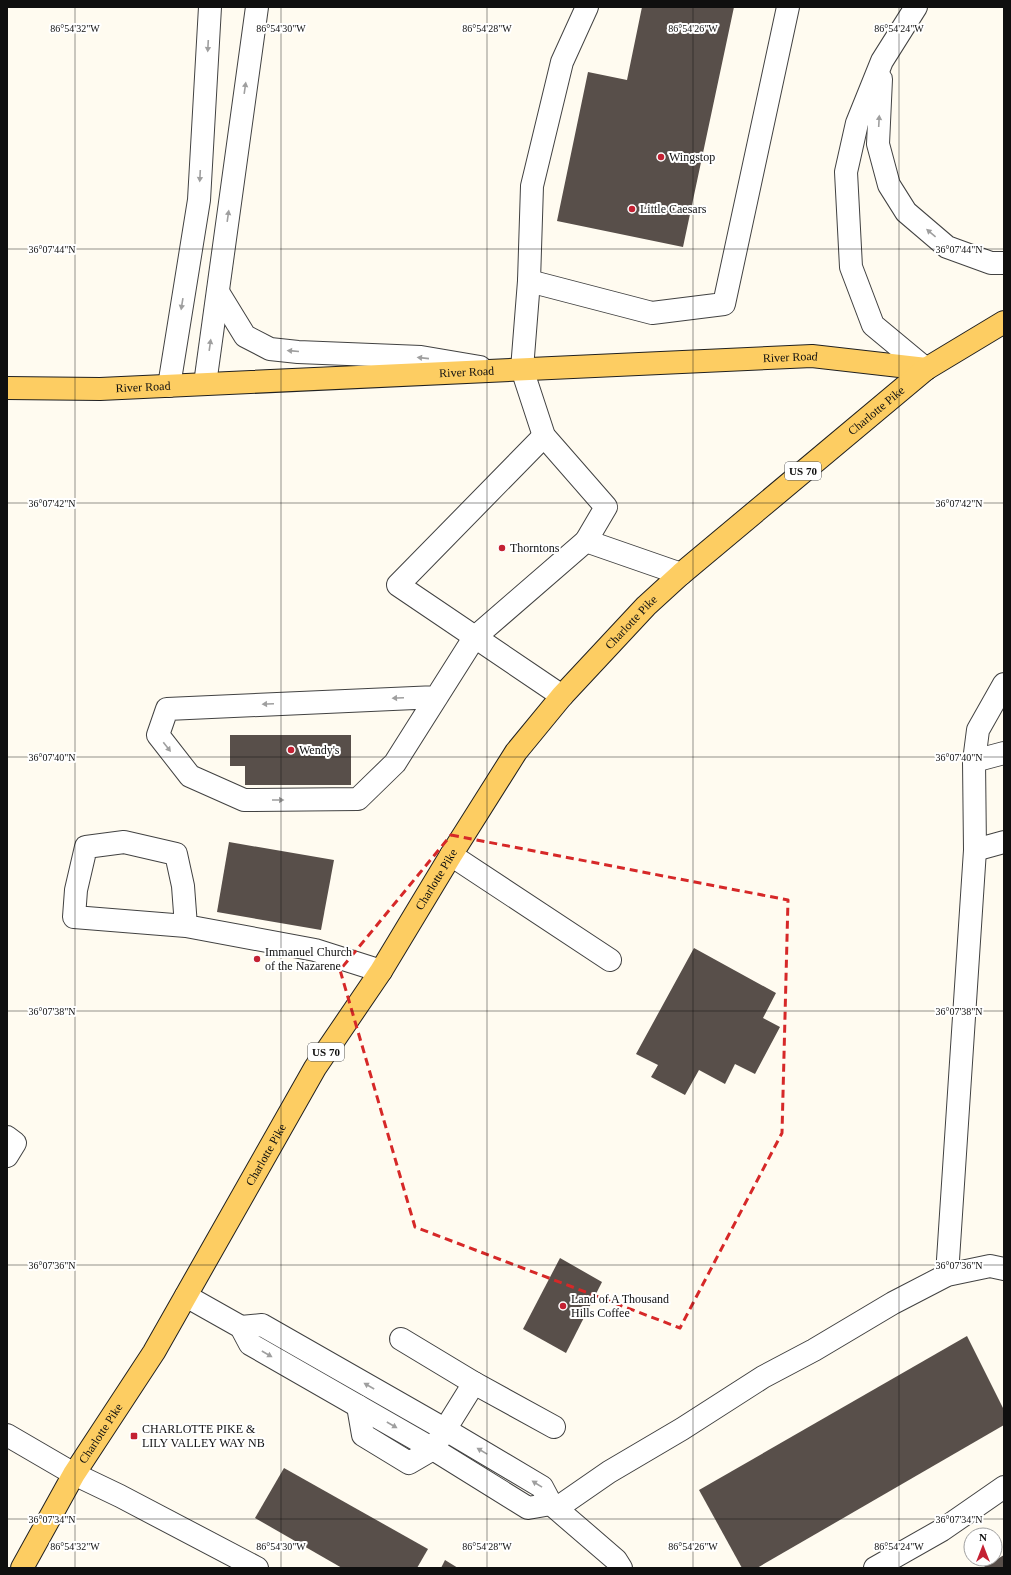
<svg xmlns="http://www.w3.org/2000/svg" width="1011" height="1575" font-family="Georgia,serif">
  <style>
    .building { fill: #584f4a }
    .lines { fill: none; stroke-linecap: round; stroke-linejoin: round }
    .minor-casing { stroke: #424242; stroke-width: 24 }
    .major-casing { stroke: #202020; stroke-width: 24 }
    .minor { stroke: #fff; stroke-width: 22 }
    .major { stroke: #fdcd62; stroke-width: 22 }
    .oneway { fill: #9f9f9f }
    .marked { fill: none; stroke: #d62828; stroke-width: 3; stroke-dasharray: 8 5; stroke-linejoin: round }
    .ticks { fill: none; stroke: #0f0f0f; stroke-width: 1; stroke-opacity: 0.45 }
    .poi-dot { fill: #c42133; stroke: #fff; stroke-width: 1.5 }
    .labels { text-anchor: middle; stroke-width: 4; stroke-linejoin: round; paint-order: stroke }
    .shield { fill: #fff; stroke: #575757; stroke-width: 1 }
    .shield-label { font-size: 11px; font-weight: bold; fill: #0f0f0f }
    .poi-label { font-size: 12px; fill: #0f0f0f; stroke: #fff; text-anchor: start }
    .street-label { font-size: 12px; fill: #0f0f0f; stroke: #fff }
    .ticks-label { font-size: 10px; text-anchor: middle; fill: #0f0f0f; stroke: #fff; stroke-width: 4; stroke-linejoin: round; paint-order: stroke }
  </style>
  <rect width="100%" height="100%" fill="#fffbf0"/>
  <!-- building -->
  <g class="building">
    <polygon points="642,7 734,7 683,247 557,221 588,72 627,80"/>
    <polygon points="230,735 351,735 351,785 245,785 245,766 230,766"/>
    <polygon points="229,842 334,860 321,930 217,912"/>
    <polygon points="694,948 776,993 763,1018 780,1027 755,1074 735,1064 725,1084 699,1070 685,1095 651,1077 658,1065 636,1054"/>
    <polygon points="560,1258 602,1282 566,1353 523,1329"/>
    <polygon points="967,1336 1004,1410 1004,1425 757,1568 742,1568 699,1490"/>
    <polygon points="284,1468 428,1549 417,1568 342,1568 255,1518"/>
    <polygon points="1004,1555 1004,1568 982,1568"/>
    <polygon points="445,1560 458,1568 441,1568"/>
  </g>
  <g class="lines">
    <defs>
      <g id="minor">
        <polyline points="916,7 882,61 857,123 846,172 851,267 873,325 926,369"/>
        <polyline points="881,79 878,144 889,185 906,212 947,247 991,263 1004,263"/>
        <polyline points="529,281 652,313 724,304 788,7"/>
        <polyline points="218,292 245,336 270,349 298,352 421,357 480,367"/>
        <polyline points="205,384 257,7"/>
        <polyline points="169,386 199,200 210,7"/>
        <polyline points="544,436 398,585 562,696"/>
        <polyline points="586,541 681,574"/>
        <polyline points="437,697 167,709 158,735 190,776 244,800 358,799 395,763 474,638 586,541 606,507 544,436 522,369 529,281 532,186 562,62 587,7"/>
        <polyline points="974,761 1004,753"/>
        <polyline points="975,850 1004,842"/>
        <polyline points="451,855 610,960"/>
        <polyline points="186,926 183,886 176,854 124,842 86,847 76,890 74,917 186,926 315,950 381,971"/>
        <polyline points="7,1137 15,1143 7,1156"/>
        <polyline points="947,1275 975,850 974,761 978,730 1004,684"/>
        <polyline points="186,1296 241,1327 250,1344 433,1449 528,1508 551,1504"/>
        <polyline points="241,1327 262,1325 446,1430 542,1487 551,1504 616,1560 621,1568"/>
        <polyline points="401,1339 474,1383"/>
        <polyline points="358,1406 363,1435 409,1463 433,1449 474,1383 554,1427"/>
        <polyline points="7,1435 74,1474 120,1496 257,1568"/>
        <polyline points="557,1508 609,1472 682,1429 763,1377 814,1350 893,1303 947,1275 990,1266 1004,1269"/>
        <polyline points="875,1568 942,1530 1004,1487"/>
      </g>
      <g id="major">
        <path id="s1" d="M7,388L100,389L812,356L926,369"/>
        <path id="s2" d="M22,1568L74,1474L154,1352L315,1068L381,971L451,855L516,752L562,696L646,606L681,574L926,369L1004,322"/>
      </g>
    </defs>
    <!-- minor casing -->
    <use href="#minor" class="minor-casing"/>
    <!-- major casing -->
    <use href="#major" class="major-casing"/>
    <!-- minor -->
    <use href="#minor" class="minor"/>
    <!-- major -->
    <use href="#major" class="major"/>
  </g>
  <!-- one-way arrows -->
  <defs><path id="oneway-solid" d="M-6-.8H1V-3.2L6.5 0L1 3.2V.8H-6Z"/></defs>
  <g class="oneway">
    <use href="#oneway-solid" transform="translate(208 46) rotate(93)"/>
    <use href="#oneway-solid" transform="translate(245 88) rotate(-82)"/>
    <use href="#oneway-solid" transform="translate(879 121) rotate(-87)"/>
    <use href="#oneway-solid" transform="translate(200 176) rotate(93)"/>
    <use href="#oneway-solid" transform="translate(228 216) rotate(-82)"/>
    <use href="#oneway-solid" transform="translate(931 233) rotate(-140)"/>
    <use href="#oneway-solid" transform="translate(182 304) rotate(99)"/>
    <use href="#oneway-solid" transform="translate(210 345) rotate(-82)"/>
    <use href="#oneway-solid" transform="translate(293 351) rotate(-175)"/>
    <use href="#oneway-solid" transform="translate(423 358) rotate(-174)"/>
    <use href="#oneway-solid" transform="translate(398 698) rotate(177)"/>
    <use href="#oneway-solid" transform="translate(268 704) rotate(177)"/>
    <use href="#oneway-solid" transform="translate(167 747) rotate(52)"/>
    <use href="#oneway-solid" transform="translate(278 800)"/>
    <use href="#oneway-solid" transform="translate(267 1354) rotate(30)"/>
    <use href="#oneway-solid" transform="translate(369 1386) rotate(-150)"/>
    <use href="#oneway-solid" transform="translate(392 1425) rotate(30)"/>
    <use href="#oneway-solid" transform="translate(482 1451) rotate(-149)"/>
    <use href="#oneway-solid" transform="translate(537 1484) rotate(-148)"/>
  </g>
  <!-- marked area -->
  <path class="marked" d="M451,835L788,900L782,1133L680,1328L415,1227L340,970Z"/>
  <!-- ticks -->
  <path class="ticks" d="M75,7V1568M281,7V1568M487,7V1568M693,7V1568M899,7V1568M7,249H1004M7,503H1004M7,757H1004M7,1011H1004M7,1265H1004M7,1519H1004"/>
  <!-- markers -->
  <g class="poi-dot">
    <circle cx="661" cy="157" r="4"/>
    <circle cx="632" cy="209" r="4"/>
    <circle cx="502" cy="548" r="4"/>
    <circle cx="291" cy="750" r="4"/>
    <circle cx="257" cy="959" r="4"/>
    <circle cx="563" cy="1306" r="4"/>
    <rect x="130" y="1432" width="8" height="8" rx="2"/>
  </g>
  <g class="labels">
    <!-- shield labels -->
    <g class="shield">
      <rect x="785" y="462" width="36" height="18" rx="3"/>
      <rect x="308" y="1043" width="36" height="18" rx="3"/>
    </g>
    <g class="shield-label">
      <text x="803" y="475">US 70</text>
      <text x="326" y="1056">US 70</text>
    </g>
    <!-- poi labels -->
    <g class="poi-label">
      <text x="669" y="161">Wingstop</text>
      <text x="640" y="213">Little Caesars</text>
      <text x="510" y="552">Thorntons</text>
      <text x="299" y="754">Wendy's</text>
      <text x="265" y="956">Immanuel Church<tspan x="265" dy="14">of the Nazarene</tspan></text>
      <text x="571" y="1303">Land of A Thousand<tspan x="571" dy="14">Hills Coffee</tspan></text>
      <text x="142" y="1433">CHARLOTTE PIKE &amp;<tspan x="142" dy="14">LILY VALLEY WAY NB</tspan></text>
    </g>
    <!-- street labels -->
    <g class="street-label">
      <text dy="4" stroke="none"><textPath href="#s1" startOffset="784">River Road</textPath></text>
      <text dy="4" stroke="none"><textPath href="#s1" startOffset="460">River Road</textPath></text>
      <text dy="4" stroke="none"><textPath href="#s1" startOffset="136">River Road</textPath></text>
      <text dy="4" stroke="none"><textPath href="#s2" startOffset="1452">Charlotte Pike</textPath></text>
      <text dy="4" stroke="none"><textPath href="#s2" startOffset="1128">Charlotte Pike</textPath></text>
      <text dy="4" stroke="none"><textPath href="#s2" startOffset="804">Charlotte Pike</textPath></text>
      <text dy="4" stroke="none"><textPath href="#s2" startOffset="480">Charlotte Pike</textPath></text>
      <text dy="4" stroke="none"><textPath href="#s2" startOffset="156">Charlotte Pike</textPath></text>
    </g>
  </g>
  <g class="ticks-label">
    <text x="75" y="32">86°54'32"W</text>
    <text x="281" y="32">86°54'30"W</text>
    <text x="487" y="32">86°54'28"W</text>
    <text x="693" y="32">86°54'26"W</text>
    <text x="899" y="32">86°54'24"W</text>
    <text x="52" y="253">36°07'44"N</text>
    <text x="959" y="253">36°07'44"N</text>
    <text x="52" y="507">36°07'42"N</text>
    <text x="959" y="507">36°07'42"N</text>
    <text x="52" y="761">36°07'40"N</text>
    <text x="959" y="761">36°07'40"N</text>
    <text x="52" y="1015">36°07'38"N</text>
    <text x="959" y="1015">36°07'38"N</text>
    <text x="52" y="1269">36°07'36"N</text>
    <text x="959" y="1269">36°07'36"N</text>
    <text x="52" y="1523">36°07'34"N</text>
    <text x="959" y="1523">36°07'34"N</text>
    <text x="75" y="1550">86°54'32"W</text>
    <text x="281" y="1550">86°54'30"W</text>
    <text x="487" y="1550">86°54'28"W</text>
    <text x="693" y="1550">86°54'26"W</text>
    <text x="899" y="1550">86°54'24"W</text>
  </g>
  <!-- border -->
  <rect width="1011" height="1575" fill="none" stroke="#0f0f0f" stroke-width="16"/>
  <!-- north arrow -->
  <g transform="translate(983 1547)"><circle r="19" fill="#ffffff" stroke="#9f9f9f"/>
  <path d="M0-3L7 15L0 10L-7 15Z" fill="#c42133"/>
  <text y="-6" font-size="11" font-weight="bold" text-anchor="middle" fill="#0f0f0f">N</text>
  </g>
</svg>
